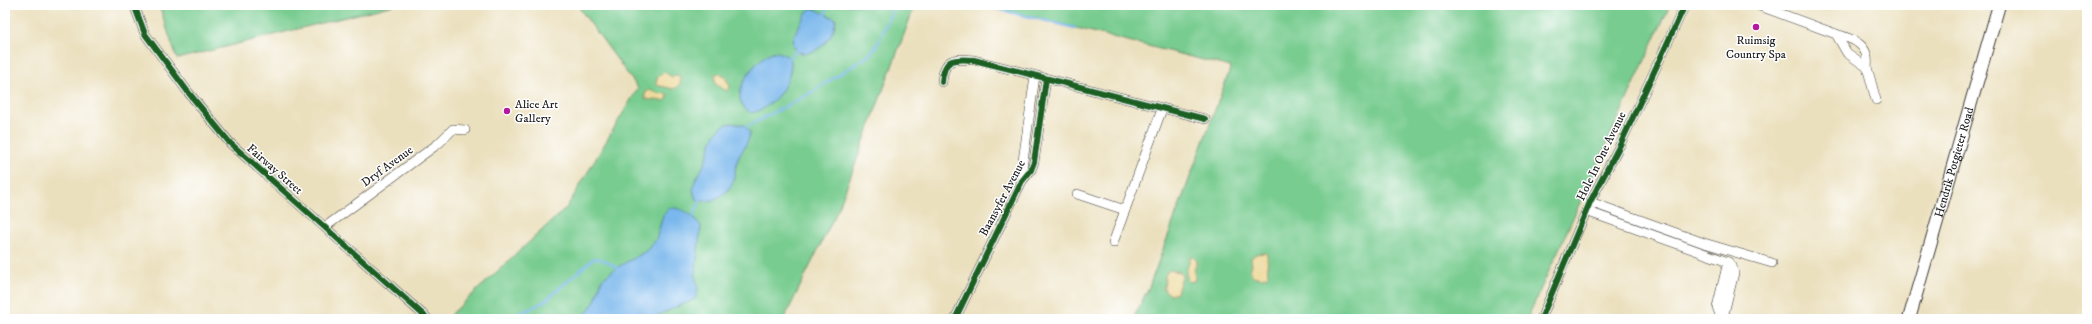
<svg xmlns="http://www.w3.org/2000/svg" width="2092" height="324" font-family="'IM FELL DW Pica',serif">
  <style>
    .green { fill: #78cc90; stroke: #4a7456 }
    .sand { fill: #eeda9e; stroke: #857b5d }
    .water { fill: #79b7ec; stroke: #4a6a84 }
    .lines { fill: none; stroke-linecap: round; stroke-linejoin: round }
    .stream { stroke: #79b7ec; stroke-width: 2.5 }
    .street-casing { stroke: #3b3934; stroke-width: 10 }
    .secondary-casing { stroke: #3b3934; stroke-width: 14 }
    .street { stroke: #fff; stroke-width: 9 }
    .secondary { stroke: #fff; stroke-width: 12 }
    .cycleway-casing { stroke: #fff; stroke-width: 8 }
    .cycleway { stroke: #1b5e20; stroke-width: 6 }
    .poi-dot { fill: #b5179e; stroke: #fff; stroke-width: 1.5 }
    .labels { text-anchor: middle; stroke-width: 3; stroke-linejoin: round; paint-order: stroke }
    .poi-label { font-size: 12px; fill: #1c1c1c; stroke: #fff }
    .street-label { font-size: 12px; fill: #1c1c1c; stroke: #fff }
  </style>
  <rect width="100%" height="100%" fill="#fff"/>
  <filter id="ink" filterUnits="userSpaceOnUse"><feTurbulence type="fractalNoise" baseFrequency=".025" numOctaves="2"/><feDisplacementMap in="SourceGraphic" scale="8" xChannelSelector="R" yChannelSelector="G"/><feConvolveMatrix kernelMatrix="1 2 1 2 8 2 1 2 1" color-interpolation-filters="sRGB"/></filter>
  <filter id="wash" filterUnits="userSpaceOnUse"><feTurbulence type="fractalNoise" baseFrequency=".012" numOctaves="4" result="noise"/><feDisplacementMap in="SourceGraphic" scale="16" xChannelSelector="R" yChannelSelector="G"/><feGaussianBlur stdDeviation="0.9" result="paint"/><feColorMatrix in="noise" values="0 0 0 0 0 0 0 0 0 0 0 0 0 0 0 0 0 1.4 0 .05"/><feComposite in="paint" operator="in"/></filter>
  <g filter="url(#wash)">
    <rect width="100%" height="100%" fill="#ebe0be"/>
    <!-- green -->
    <g class="green">
      <polygon points="159,5 394,5 177,59"/>
      <polygon points="577,5 915,5 839,207 784,319 446,319 567,207 638,88"/>
      <polygon points="974,5 1670,5 1527,319 1133,319 1149,287 1231,67 1033,17"/>
    </g>
    <!-- sand -->
    <g class="sand">
      <polygon points="664,72 672,77 676,75 681,77 680,84 674,89 656,85 657,78"/>
      <polygon points="718,73 725,77 730,86 727,91 715,84 715,75"/>
      <path d="M650,90C656,94 661,92 667,95L668,98L664,101L645,99V93Z"/>
      <polygon points="1264,253 1267,254 1268,276 1262,278 1252,276 1250,270 1252,265 1251,258 1256,254"/>
      <polygon points="1193,257 1197,261 1194,271 1195,280 1190,282 1188,281 1186,273 1190,258"/>
      <polygon points="1169,270 1180,272 1182,276 1177,293 1171,295 1164,290 1165,275"/>
    </g>
    <!-- water -->
    <g class="water">
      <path d="M813,8L836,19C831,61 774,66 800,24C804,18 806,10 813,8Z"/>
      <path d="M772,52C781,51 785,55 791,60C792,83 774,107 752,113C723,100 753,61 772,52Z"/>
      <path d="M731,123L744,125L750,133C749,143 742,150 738,159C732,177 737,188 717,198C709,202 704,202 696,199C688,182 700,177 705,162C711,147 712,127 731,123Z"/>
      <path d="M670,208C683,207 694,216 701,226L695,275L698,290L695,299L649,319H582L595,301L602,279L618,267L646,251L656,240L663,215Z"/>
    </g>
    <g class="lines">
      <!-- stream -->
      <g class="stream">
        <polyline points="981,5 1075,28"/>
        <polyline points="825,13 829,5"/>
        <polyline points="788,58 798,50"/>
        <polyline points="746,127 807,95 868,56 876,47 895,5"/>
        <polyline points="693,216 700,200"/>
        <polyline points="502,319 530,309 545,301 594,258 604,260 617,268"/>
      </g>
    </g>
  </g>
  <g filter="url(#ink)">
    <g class="lines">
      <defs>
        <g id="street">
          <polyline points="134,5 145,34 188,92 230,143 428,319"/>
          <polyline points="1757,5 1836,34 1847,53 1867,67 1876,100"/>
          <path d="M1836,34C1854,39 1870,45 1867,67"/>
          <path d="M942,82C944,59 952,58 974,60L1205,119"/>
          <polyline points="1022,181 1022,168 1035,76"/>
          <polyline points="1077,194 1125,210"/>
          <polyline points="1590,202 1704,243 1772,263"/>
          <polyline points="1586,211 1728,262 1732,266 1734,273 1723,317"/>
          <polyline points="325,227 439,143 453,129 465,130"/>
          <polyline points="1113,243 1162,109"/>
          <polyline points="1728,262 1717,307 1720,315 1730,319"/>
          <polyline points="955,319 1022,181 1031,170 1034,162 1046,79"/>
          <polyline points="1541,319 1590,202 1620,145 1685,5"/>
        </g>
        <g id="secondary">
          <path id="s1" d="M1909,319L1999,5"/>
        </g>
      </defs>
      <!-- street casing -->
      <use href="#street" class="street-casing"/>
      <!-- secondary casing -->
      <use href="#secondary" class="secondary-casing"/>
      <!-- street -->
      <use href="#street" class="street"/>
      <!-- secondary -->
      <use href="#secondary" class="secondary"/>
      <defs>
        <g id="cycleway">
          <polyline points="134,5 145,34 188,92 230,143 428,319"/>
          <path d="M942,82C944,59 952,58 974,60L1205,119"/>
          <polyline points="955,319 1022,181 1031,170 1034,162 1046,79"/>
          <polyline points="1541,319 1590,202 1620,145 1685,5"/>
        </g>
      </defs>
      <!-- cycleway casing -->
      <use href="#cycleway" class="cycleway-casing"/>
      <!-- cycleway -->
      <use href="#cycleway" class="cycleway"/>
    </g>
  </g>
  <!-- markers -->
  <g class="poi-dot">
    <circle cx="1756" cy="27" r="4"/>
    <circle cx="507" cy="111" r="4"/>
  </g>
  <g class="labels">
    <!-- poi labels -->
    <g class="poi-label">
      <text x="1756" y="44">Ruimsig<tspan x="1756" dy="14">Country Spa</tspan></text>
      <text x="515" y="108" text-anchor="start">Alice Art<tspan x="515" dy="14">Gallery</tspan></text>
    </g>
    <!-- street labels -->
    <g class="street-label">
      <text transform="translate(1601 156) rotate(-64)" y="4">Hole In One Avenue</text>
      <text dy="4" stroke="none"><textPath href="#s1" startOffset="163">Hendrik Potgieter Road</textPath></text>
      <text transform="translate(387 166) rotate(-36)" y="4">Dryf Avenue</text>
      <text transform="translate(275 169) rotate(41)" y="4">Fairway Street</text>
      <text transform="translate(1002 198) rotate(-62)" y="4">Baansyfer Avenue</text>
    </g>
  </g>
  <!-- margin -->
  <rect width="2092" height="324" fill="none" stroke="#fff" stroke-width="20"/>
</svg>
